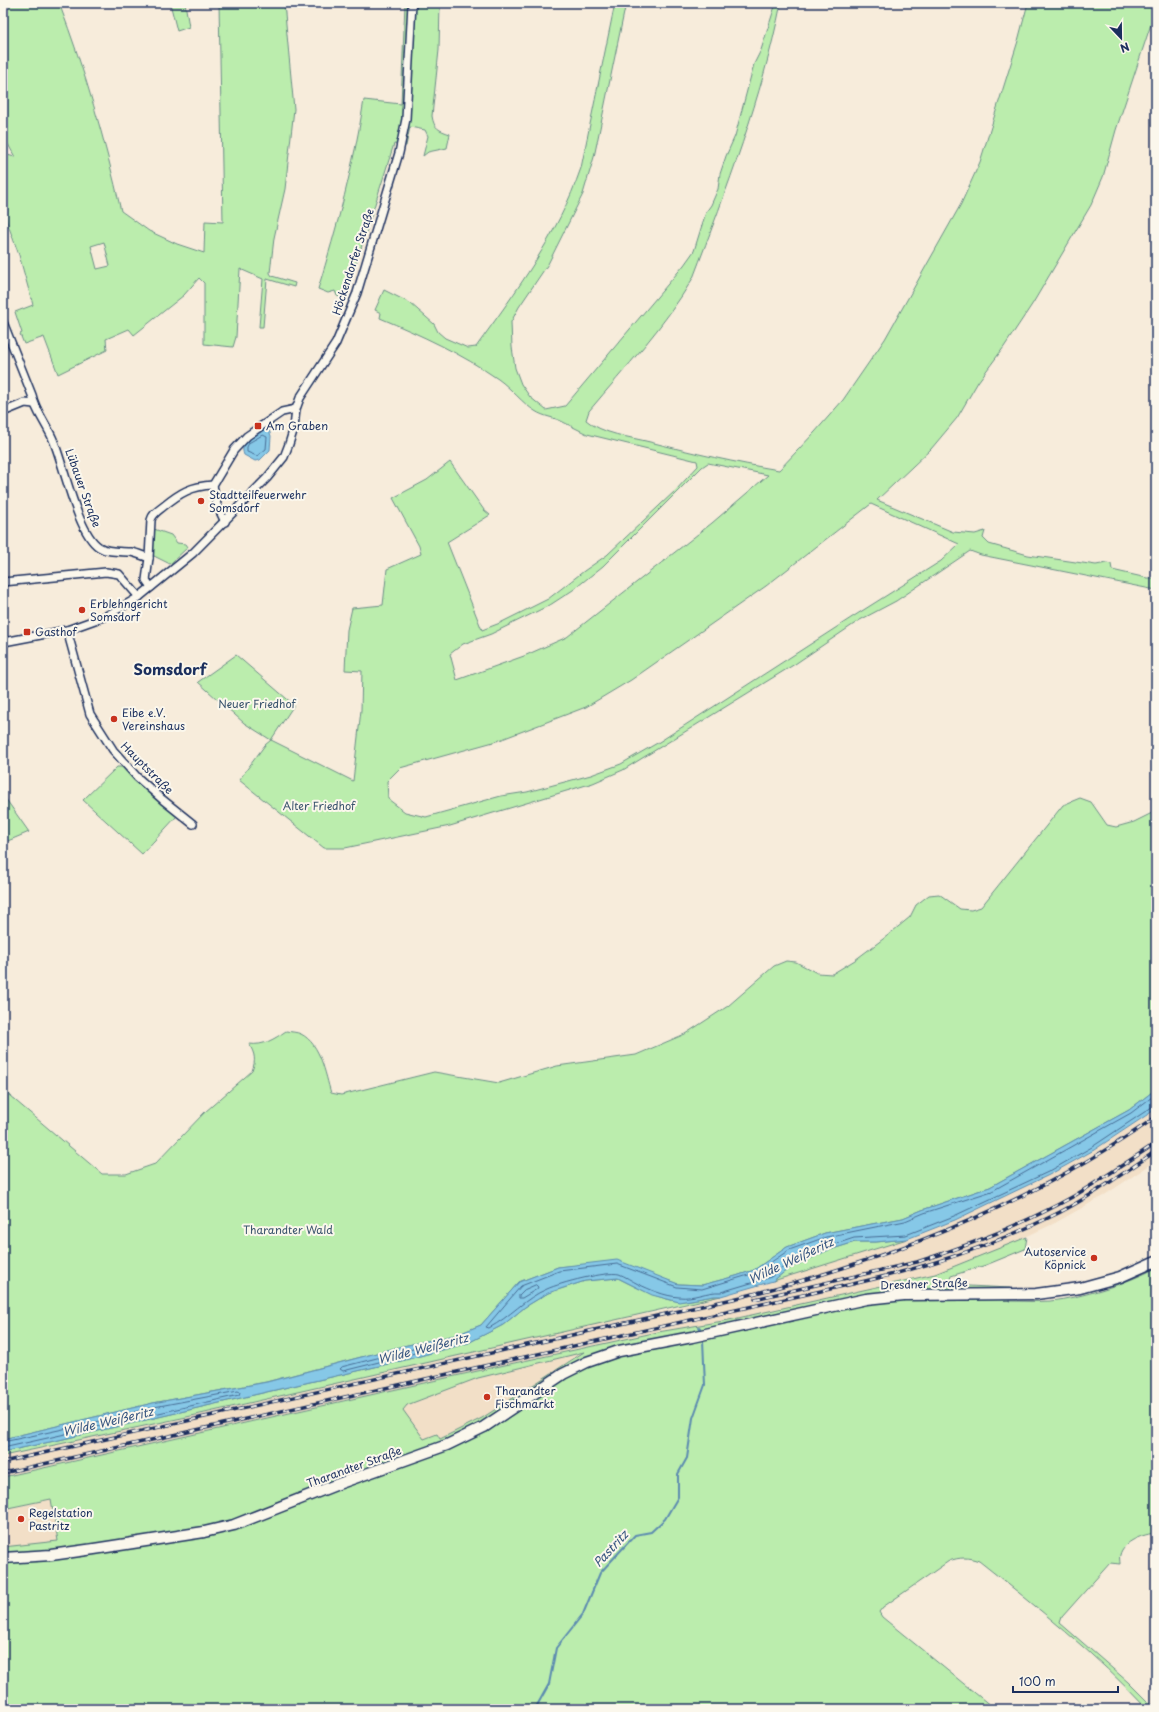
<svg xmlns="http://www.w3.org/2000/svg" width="1159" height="1712" font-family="'Playpen Sans',sans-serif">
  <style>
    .built { fill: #f2dfc7 }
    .green { fill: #bbedad; stroke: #6b8e86; fill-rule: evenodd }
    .water { fill: #86c8e7; stroke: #5b8bb0 }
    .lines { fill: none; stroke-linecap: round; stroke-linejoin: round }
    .shore { stroke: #466c95; stroke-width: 1 }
    .stream { stroke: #5b8bb0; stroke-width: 2 }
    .minor-casing { stroke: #1b2f5e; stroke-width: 10 }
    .secondary-casing { stroke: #1b2f5e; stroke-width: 13 }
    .minor { stroke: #fbf7ec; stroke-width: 7 }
    .secondary { stroke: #fbf7ec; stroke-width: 10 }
    .rail-casing { stroke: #1b2f5e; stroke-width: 3.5 }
    .rail { stroke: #fbf7ec; stroke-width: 2; stroke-dasharray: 6; stroke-linecap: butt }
    .poi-dot { fill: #c8321e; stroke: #fbf7ec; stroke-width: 1.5 }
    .labels { text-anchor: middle; stroke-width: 4; stroke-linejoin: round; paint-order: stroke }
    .street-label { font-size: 11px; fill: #1b2f5e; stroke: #fbf7ec }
    .poi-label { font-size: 11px; fill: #1b2f5e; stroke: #fbf7ec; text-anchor: start }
    .park-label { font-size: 11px; fill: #3b556e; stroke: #fbf7ec }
    .water-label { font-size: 12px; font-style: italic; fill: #365580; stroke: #fbf7ec }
    .district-label { font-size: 15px; font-weight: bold; fill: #1b2f5e; stroke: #fbf7ec }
  </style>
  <rect width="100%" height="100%" fill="#f7ecdb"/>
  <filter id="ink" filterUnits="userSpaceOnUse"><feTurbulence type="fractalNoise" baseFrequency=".025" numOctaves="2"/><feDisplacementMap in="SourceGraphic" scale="8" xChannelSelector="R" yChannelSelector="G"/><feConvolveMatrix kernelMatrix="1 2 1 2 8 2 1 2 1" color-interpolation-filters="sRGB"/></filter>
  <g filter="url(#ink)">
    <!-- built -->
    <g class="built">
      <polygon points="1156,1109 1156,1161 1103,1196 1055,1223 1002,1248 935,1274 729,1320 658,1332 491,1368 3,1477 3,1456 196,1415 613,1320 660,1312 734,1293 907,1239 955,1220 1094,1150"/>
      <polygon points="585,1351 482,1418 440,1439 436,1434 424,1440 402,1410 407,1405 478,1378"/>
      <polygon points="52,1499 58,1542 7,1548 3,1529 3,1509"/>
    </g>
    <!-- green -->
    <g class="green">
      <path d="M3,3H59C85,71 105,140 121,211L149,231L177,244L204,253L205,221L223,222L219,3H284L294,109L285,189L274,238L270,273L272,276L295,283L294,287L267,279L263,327H259L263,279L240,269L236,337L233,347L204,344V283L199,278L184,295L134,335L129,329L106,339L107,350L58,374L44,337L24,344L20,334L22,333L15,312L33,305L19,255L3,211V154L15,157L3,135ZM104,242L110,266L97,269L91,246Z"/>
      <polygon points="170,3 185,3 189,27 177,31"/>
      <path d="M405,3H440L439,50L432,116C434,129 439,130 450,134L447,148L428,152L423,156L428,136L425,130L410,127L406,146L394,144L345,299L337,296L335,291L328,293L318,289C337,227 354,165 364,100L401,104Z"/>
      <path d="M615,3H626L594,157L583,194L548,264L519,307L511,322L512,347L515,368L521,384L530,397L546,410L565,406L684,265L694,251L706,212L711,205L718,189L720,174L726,156L735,136L754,64L761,50L776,3H781C762,97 727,189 693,278C664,327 626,367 589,411L586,420C602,434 630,437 650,442C693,453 736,463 779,470L815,432L843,400L885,339L961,204L980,162L1018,41L1028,3H1156V9L1116,130L1103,177L1091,205L1033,303L1004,347L978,382L957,418L931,449L877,500L953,532L975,534L985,531L983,538L989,544L1028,555L1096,565L1107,563L1111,564L1112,570L1147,578H1156V590L981,555L970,551L896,601L860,620L795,664L623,770L593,783L450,826L345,848H324L239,780L265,745L271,740L244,723L198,682L236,655L294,705L271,740L353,781L361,710L362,671L345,670L347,630L352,608L383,605L387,569L421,554L419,546L393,498L427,480L450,462L484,510L490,515L447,542L482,630L500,623L548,599L584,571L607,555L676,490L698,466L697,461L587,434C579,430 571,426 563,422C554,417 544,417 535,411C522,403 512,389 498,379C462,354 421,335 380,318L381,313L375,310L384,290L410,303L434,324L438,332L445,338L468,348L476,347C517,290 558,235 581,168ZM708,463L768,475L712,523L567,637L524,656L457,680L450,654L463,644L491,634L550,605L573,590L603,566L702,467ZM871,504L959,544L941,561L854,616L659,742L621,764L591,775L527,792L501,796L426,817L405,812L388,799L387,781L400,768L497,741L586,707L631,680L766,586Z"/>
      <polygon points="154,529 171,535 177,543 186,544 188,547 170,564 152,555"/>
      <polygon points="117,767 122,767 132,776 141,780 177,816 142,854 83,800"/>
      <polygon points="3,795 29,832 3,843"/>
      <path d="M1080,798L1091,802L1107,825L1116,827L1134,822L1156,811V1089L1129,1110L990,1187L922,1210L903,1218L825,1233L787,1247L754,1270L736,1276L702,1285L678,1284L653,1275L579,1265L558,1267L519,1282L481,1325L456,1335L403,1346L266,1382L153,1403L3,1439V1090L102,1174H126L155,1164L205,1112L252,1071C256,1060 255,1054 249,1044C264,1046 274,1039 286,1031C291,1032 297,1032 301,1034C321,1044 325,1074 331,1093L341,1095L434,1072L499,1083L557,1066L636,1055L685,1034L728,1006L774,966L786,961L796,962L817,973L832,974L855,960L887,936L910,917L916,905L929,895L939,894L960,909L971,910L981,907L1063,805Z"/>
      <path d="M1027,1237L1025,1249L986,1265L951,1276L948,1285L1010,1288V1301C1023,1301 1037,1302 1050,1301C1081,1298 1128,1283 1156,1268V1533C1144,1534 1123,1541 1120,1555C1119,1557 1120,1561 1120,1564L1110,1563L1062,1617L1060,1623L1128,1682L1155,1709H1147C1096,1654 1037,1607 979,1561C968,1557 960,1557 949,1561L883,1607L879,1612L882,1617L991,1706L988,1709H3V1547L58,1541L51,1499L3,1509V1477L491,1368L658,1332L729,1320L935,1274ZM584,1352L482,1418L440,1439L437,1434L424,1439L403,1410L407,1405L478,1378Z"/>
      <polygon points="907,1239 773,1281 788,1269 826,1251 855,1242 876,1242"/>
      <path d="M618,1278C633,1286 665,1302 681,1301C695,1301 708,1295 721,1296L196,1415L3,1456V1452L59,1440L405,1360L468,1343L503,1325L525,1307L548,1293L585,1281Z"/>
    </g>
    <!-- water -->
    <g class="water">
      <path d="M268,427L271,436L270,450L260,460L255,461L244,455C238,440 257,434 268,427Z"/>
      <polygon points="1156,1089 1156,1109 1094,1150 1049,1175 955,1220 907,1239 876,1242 855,1242 826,1251 788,1269 773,1281 721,1296 714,1296 679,1302 652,1295 618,1278 585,1281 548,1293 525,1307 503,1325 468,1343 405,1360 59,1440 3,1452 3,1439 153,1403 267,1382 403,1346 456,1335 481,1325 519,1282 558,1267 617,1260 678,1284 702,1285 736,1276 754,1270 787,1247 825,1233 903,1218 922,1210 990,1187 1129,1110"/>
    </g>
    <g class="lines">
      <!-- shore -->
      <g class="shore">
        <polygon points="263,435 267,437 266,449 257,456 247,452 247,447 249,443"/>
        <path d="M1156,1094L1131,1113L992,1191L924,1213L905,1221L826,1237L789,1250L755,1273L702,1289L677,1287L617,1264L559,1271L521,1286L486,1327L489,1328C510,1317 525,1298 547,1289C560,1283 606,1271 619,1274C625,1276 632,1281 638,1284C651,1290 664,1296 679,1297C693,1299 707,1291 721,1292L771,1277L786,1265L824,1248L854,1238L906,1235L954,1216L1048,1172L1092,1147L1152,1107L1156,1106"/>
        <polygon points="536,1285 538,1287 537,1289 522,1298 519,1298 519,1295 524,1290"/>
        <polygon points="446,1341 448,1342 447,1345 343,1371 340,1369 342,1367"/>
        <polyline points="3,1442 96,1422 154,1407 238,1391 240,1392 239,1395 3,1448"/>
      </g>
      <!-- stream -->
      <g class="stream">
        <polyline points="699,1327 700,1328"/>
        <polyline points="535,1709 549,1684 556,1648 583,1614 600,1573 635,1535 651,1532 665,1519 678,1497 678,1474 687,1458 693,1418 705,1385 703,1340"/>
      </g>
      <defs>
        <g id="minor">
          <path d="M3,322L32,395C35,411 48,426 54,442C64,466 78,534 99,547C108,553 121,551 131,552C137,553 143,556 149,558L146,580L151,587"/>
          <polyline points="3,412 25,403 34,404"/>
          <polyline points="225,522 217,505 213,485 234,450 247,436 282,412 296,409"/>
          <path d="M149,558L151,520C153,513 158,511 164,506C180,493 191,486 213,485"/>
          <polyline points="3,582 106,572 119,574 139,597"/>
          <polyline points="67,630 90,714 113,750 137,777 163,800 193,824"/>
          <polyline points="3,643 9,641 67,630 106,616 139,597 193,553 267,478 284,457 289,444 294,428 296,409 300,398 336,343 357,293 399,153 406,119 412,3"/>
        </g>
        <polyline id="secondary" points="3,1558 51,1555 94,1549 204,1532 234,1525 338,1484 447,1445 484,1427 563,1374 587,1362 619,1351 692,1337 866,1299 904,1295 1036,1294 1080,1288 1120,1277 1156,1261"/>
      </defs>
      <!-- minor casing -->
      <use href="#minor" class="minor-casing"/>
      <!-- secondary casing -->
      <use href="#secondary" class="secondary-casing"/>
      <!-- minor -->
      <use href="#minor" class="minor"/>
      <!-- secondary -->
      <use href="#secondary" class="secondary"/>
      <defs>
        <g id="rail">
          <path d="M755,1299L917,1262C971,1245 1024,1224 1074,1196C1102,1179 1129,1161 1156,1143"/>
          <path d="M3,1462L733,1299C883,1262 1029,1206 1156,1117"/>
          <path d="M3,1473L857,1283C923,1268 987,1248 1048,1218C1086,1200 1121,1175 1156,1151"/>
        </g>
      </defs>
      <!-- rail casing -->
      <use href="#rail" class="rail-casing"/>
      <!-- rail -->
      <use href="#rail" class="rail"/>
    </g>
  </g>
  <!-- markers -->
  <g class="poi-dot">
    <rect x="254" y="422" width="8" height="8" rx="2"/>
    <circle cx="201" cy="501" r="4"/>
    <circle cx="82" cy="610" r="4"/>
    <rect x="23" y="628" width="8" height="8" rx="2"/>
    <circle cx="114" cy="719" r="4"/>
    <circle cx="1094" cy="1258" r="4"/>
    <circle cx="487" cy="1397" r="4"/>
    <circle cx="21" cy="1519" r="4"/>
  </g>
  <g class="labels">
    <!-- street labels -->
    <g class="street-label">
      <text transform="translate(353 262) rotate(-72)" y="4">Höckendorfer Straße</text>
      <text transform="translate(83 488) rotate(70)" y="4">Lübauer Straße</text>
      <text transform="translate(147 768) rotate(45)" y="4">Hauptstraße</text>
      <text transform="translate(924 1284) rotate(-2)" y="4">Dresdner Straße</text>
      <text transform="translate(354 1467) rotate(-20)" y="4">Tharandter Straße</text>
    </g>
    <!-- poi labels -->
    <g class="poi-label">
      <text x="266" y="430">Am Graben</text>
      <text x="209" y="499">Stadtteilfeuerwehr<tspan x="209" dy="13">Somsdorf</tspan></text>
      <text x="90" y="608">Erblehngericht<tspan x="90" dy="13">Somsdorf</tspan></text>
      <text x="35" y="636">Gasthof</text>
      <text x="122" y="717">Eibe e.V.<tspan x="122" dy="13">Vereinshaus</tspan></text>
      <text x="1086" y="1256" text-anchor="end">Autoservice<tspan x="1086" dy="13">Köpnick</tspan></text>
      <text x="495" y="1395">Tharandter<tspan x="495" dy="13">Fischmarkt</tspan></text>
      <text x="29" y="1517">Regelstation<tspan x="29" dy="13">Pastritz</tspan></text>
    </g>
    <!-- park labels -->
    <g class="park-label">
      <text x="257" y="708">Neuer Friedhof</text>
      <text x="319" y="810">Alter Friedhof</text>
      <text x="288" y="1234">Tharandter Wald</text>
    </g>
    <!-- water labels -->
    <g class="water-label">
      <text transform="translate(791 1261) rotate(-25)" y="4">Wilde Weißeritz</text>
      <text transform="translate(423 1349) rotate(-14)" y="4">Wilde Weißeritz</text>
      <text transform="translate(108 1422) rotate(-13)" y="4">Wilde Weißeritz</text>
      <text transform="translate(611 1549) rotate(-47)" y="4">Pastritz</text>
    </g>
    <!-- district labels -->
    <g class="district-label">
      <text x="170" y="675">Somsdorf</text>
    </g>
  </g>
  <!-- margin -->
  <rect width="1159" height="1712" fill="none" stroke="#fbf7ec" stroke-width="16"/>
  <rect x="8" y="8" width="1143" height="1696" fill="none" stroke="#1b2f5e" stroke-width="1.5" filter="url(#ink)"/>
  <!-- north arrow -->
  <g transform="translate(1121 38) rotate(158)" stroke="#fbf7ec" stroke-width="3" paint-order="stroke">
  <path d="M0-3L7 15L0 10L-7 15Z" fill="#1b2f5e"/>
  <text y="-6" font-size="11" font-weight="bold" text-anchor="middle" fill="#1b2f5e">N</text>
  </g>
  <!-- scale -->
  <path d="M1013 1686v6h105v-6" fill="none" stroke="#1b2f5e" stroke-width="2"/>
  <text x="1019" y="1686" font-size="12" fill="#1b2f5e" stroke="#fbf7ec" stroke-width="3" paint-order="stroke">100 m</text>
</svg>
